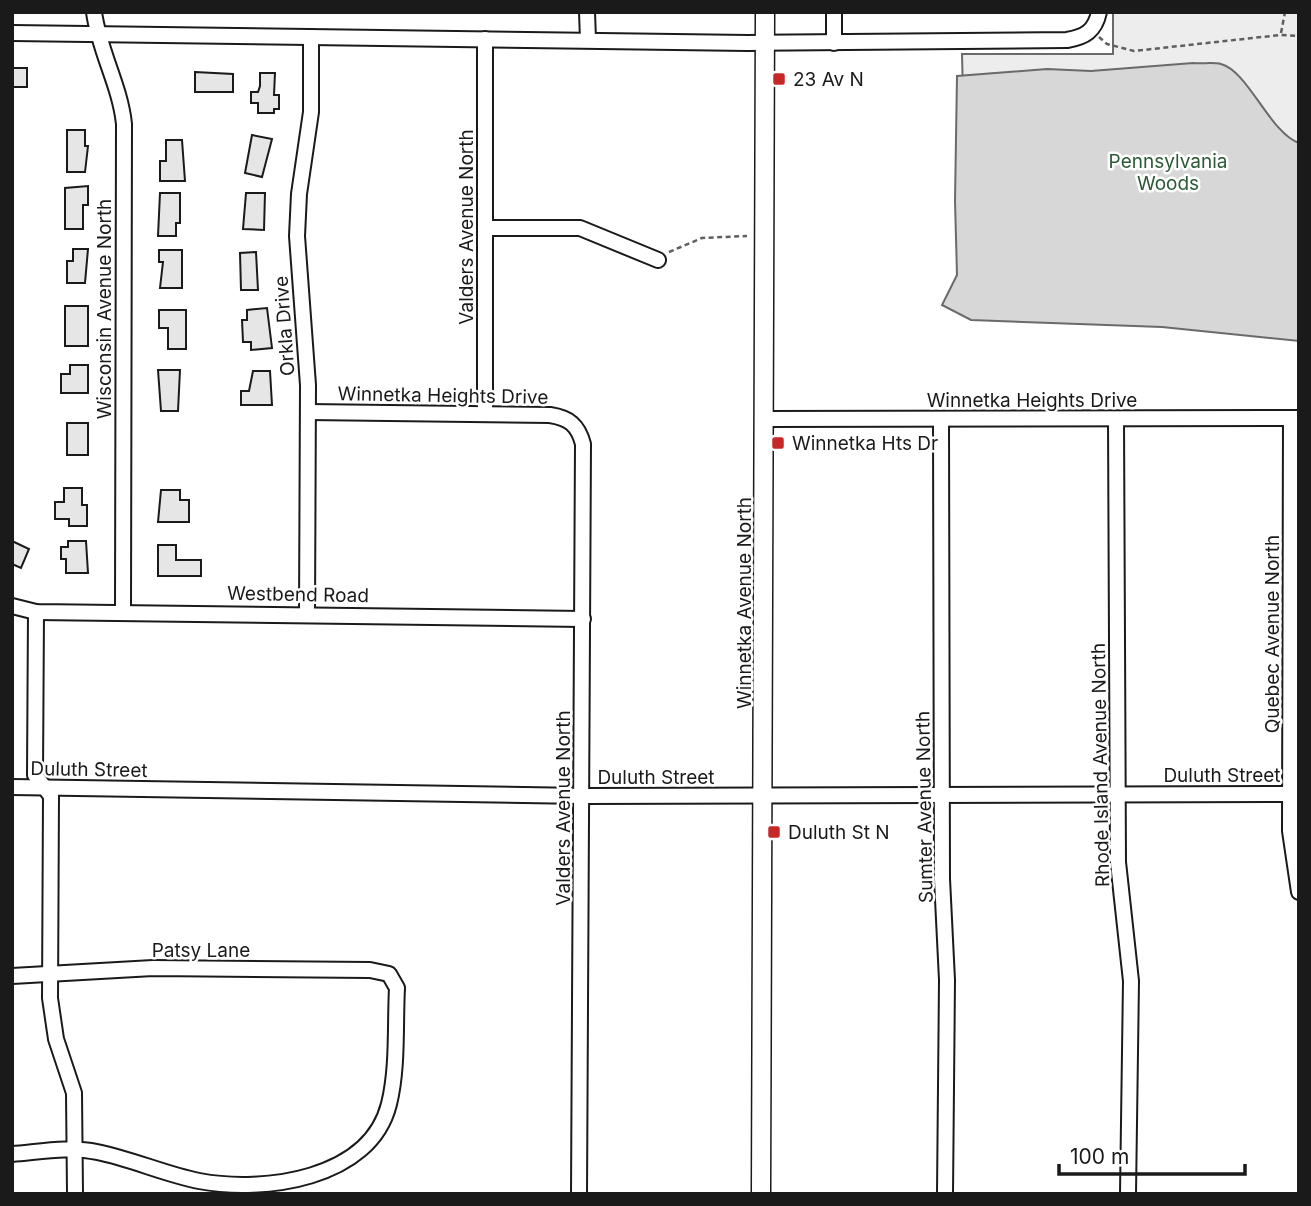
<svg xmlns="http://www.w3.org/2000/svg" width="1311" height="1206" font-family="Inter,sans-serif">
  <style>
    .built { fill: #ededed; stroke: #6a6a6a; stroke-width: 2 }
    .water { fill: #d7d7d7; stroke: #6a6a6a; stroke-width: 2 }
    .building { fill: #e6e6e6; stroke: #1a1a1a; stroke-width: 2 }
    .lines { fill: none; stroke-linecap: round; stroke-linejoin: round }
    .minor-casing { stroke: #1a1a1a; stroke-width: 18 }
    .major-casing { stroke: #1a1a1a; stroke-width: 21 }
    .path { stroke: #5f5f5f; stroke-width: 2.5; stroke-dasharray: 5 3.5; stroke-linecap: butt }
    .minor { stroke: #fff; stroke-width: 14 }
    .major { stroke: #fff; stroke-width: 18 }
    .poi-dot { fill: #c62828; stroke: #fff; stroke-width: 2.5 }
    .labels { text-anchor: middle; stroke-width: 5; stroke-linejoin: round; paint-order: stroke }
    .poi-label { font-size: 19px; fill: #1a1a1a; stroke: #fff; text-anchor: start }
    .park-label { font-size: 19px; fill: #2b5a34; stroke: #fff }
    .street-label { font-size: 19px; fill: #1a1a1a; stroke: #fff }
  </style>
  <rect width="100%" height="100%" fill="#fff"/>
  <!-- built -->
  <polygon class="built" points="1113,12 1299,12 1299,305 968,301 962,54 1113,54"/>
  <!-- water -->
  <path class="water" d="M1193,63C1202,64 1213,62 1221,64C1248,71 1270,133 1299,143V341L1162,327L971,320L942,305L957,275L955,201L957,76L1047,69L1091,71Z"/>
  <!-- building -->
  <g class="building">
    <rect x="12" y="68" width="15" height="19"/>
    <polygon points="195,72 233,74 233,92 195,92"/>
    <polygon points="260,73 275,73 274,95 279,95 279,109 274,109 274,113 258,113 258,103 251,103 251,92 258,92 260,86"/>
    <polygon points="67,130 85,130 85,146 88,146 85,172 67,172"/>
    <polygon points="252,135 272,139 262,177 245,173"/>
    <polygon points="166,140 182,140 185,181 160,181 160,161 166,161"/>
    <polygon points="88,186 88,205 83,205 83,229 65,229 65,188"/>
    <polygon points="160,193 180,193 180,223 176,223 176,236 158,236"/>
    <polygon points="246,193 265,193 264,230 243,229"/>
    <polygon points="73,249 88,249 85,283 67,283 67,261 73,261"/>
    <polygon points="159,250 182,250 182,288 160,288 163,262 159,262"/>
    <polygon points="256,252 258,290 241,290 240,253"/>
    <rect x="65" y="306" width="23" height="40"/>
    <polygon points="267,308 272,348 251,350 251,342 243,342 242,320 247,320 247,310"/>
    <polygon points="159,310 186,310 186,349 168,349 168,328 159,328"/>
    <polygon points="70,365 88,365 88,393 61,393 61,374 70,374"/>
    <polygon points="158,370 180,370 178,411 161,411"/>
    <polygon points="253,371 270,371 272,405 241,405 241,391 249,391"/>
    <rect x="67" y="423" width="21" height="32"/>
    <polygon points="64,488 82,488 82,505 87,505 87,526 69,526 69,519 55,519 55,502 64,502"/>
    <polygon points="161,490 180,490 180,500 189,500 189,522 158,522"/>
    <polygon points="12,541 29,549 21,568 12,564"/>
    <polygon points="68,541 86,541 88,573 66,573 66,559 61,559 61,547 68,547"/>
    <polygon points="158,545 176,545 176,560 201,560 201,576 158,576"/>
  </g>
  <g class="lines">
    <defs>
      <g id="minor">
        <path d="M94,12C99,51 120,85 124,124L123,610"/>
        <polyline points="587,12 588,40"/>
        <polyline points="834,12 834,43"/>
        <path d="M12,33L748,43L1067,40C1085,37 1095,31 1099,12"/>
        <polyline points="485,39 485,414"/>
        <polyline points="485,228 580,228 658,260"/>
        <path d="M308,412L550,415C569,418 578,425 583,444L579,1194"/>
        <polyline points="1291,418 1290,831 1299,892"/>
        <polyline points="765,419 1299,418"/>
        <polyline points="941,419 942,879 947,980 945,1194"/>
        <polyline points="1116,419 1118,862 1131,981 1128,1194"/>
        <polyline points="12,606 36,612 583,619"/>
        <polyline points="36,612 35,775 51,796 50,998 56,1039 74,1093 75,1194"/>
        <polyline points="307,614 308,385 297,236 299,194 311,112 311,37"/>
        <polyline points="12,787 583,796 1299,794"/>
        <path d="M12,976L153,968L370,970L389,974L397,988C395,1025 398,1068 389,1104C370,1180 263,1193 199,1181C164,1174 132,1159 97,1152C70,1146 39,1152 12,1154"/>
      </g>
      <polyline id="major" points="761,1194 765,12"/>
    </defs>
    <!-- minor casing -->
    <use href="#minor" class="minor-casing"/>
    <!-- major casing -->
    <use href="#major" class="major-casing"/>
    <!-- path -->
    <g class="path">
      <polyline points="1281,33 1285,12"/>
      <polyline points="1099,37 1107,44 1134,51 1280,35 1299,36"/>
      <polyline points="669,252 702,238 747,236"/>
    </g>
    <!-- minor -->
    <use href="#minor" class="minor"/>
    <!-- major -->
    <use href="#major" class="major"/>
  </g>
  <!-- markers -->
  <g class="poi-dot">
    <rect x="772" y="72" width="14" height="14" rx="3.5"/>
    <rect x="771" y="436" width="14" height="14" rx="3.5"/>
    <rect x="767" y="825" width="14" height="14" rx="3.5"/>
  </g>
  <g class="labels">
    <!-- poi labels -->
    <g class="poi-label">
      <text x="793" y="86">23 Av N</text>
      <text x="792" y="450">Winnetka Hts Dr</text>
      <text x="788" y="839">Duluth St N</text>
    </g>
    <!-- park labels -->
    <g class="park-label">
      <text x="1168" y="168">Pennsylvania<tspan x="1168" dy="22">Woods</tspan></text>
    </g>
    <!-- street labels -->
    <g class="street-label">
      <text transform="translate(466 227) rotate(-90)" y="7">Valders Avenue North</text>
      <text transform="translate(104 309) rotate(-90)" y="7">Wisconsin Avenue North</text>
      <text transform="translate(284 326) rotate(-94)" y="7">Orkla Drive</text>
      <text transform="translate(443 395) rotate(1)" y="7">Winnetka Heights Drive</text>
      <text x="1032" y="407">Winnetka Heights Drive</text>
      <text transform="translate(298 594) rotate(1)" y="7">Westbend Road</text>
      <text transform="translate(744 603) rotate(-90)" y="7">Winnetka Avenue North</text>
      <text transform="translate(1272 634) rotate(-90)" y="7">Quebec Avenue North</text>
      <text transform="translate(1100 765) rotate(-91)" y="7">Rhode Island Avenue North</text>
      <text transform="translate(89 769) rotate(1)" y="7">Duluth Street</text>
      <text x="1222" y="782">Duluth Street</text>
      <text x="656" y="784">Duluth Street</text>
      <text transform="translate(924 807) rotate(-91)" y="7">Sumter Avenue North</text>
      <text transform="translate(563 808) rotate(-90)" y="7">Valders Avenue North</text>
      <text x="201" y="957">Patsy Lane</text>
    </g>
  </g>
  <!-- border -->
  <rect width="1311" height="1206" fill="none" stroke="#1a1a1a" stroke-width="28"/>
  <!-- scale -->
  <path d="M1059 1164v10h186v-10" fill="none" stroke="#1a1a1a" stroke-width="3.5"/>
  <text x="1070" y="1164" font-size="21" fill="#1a1a1a" stroke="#ffffff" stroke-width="5" paint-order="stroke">100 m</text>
</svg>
